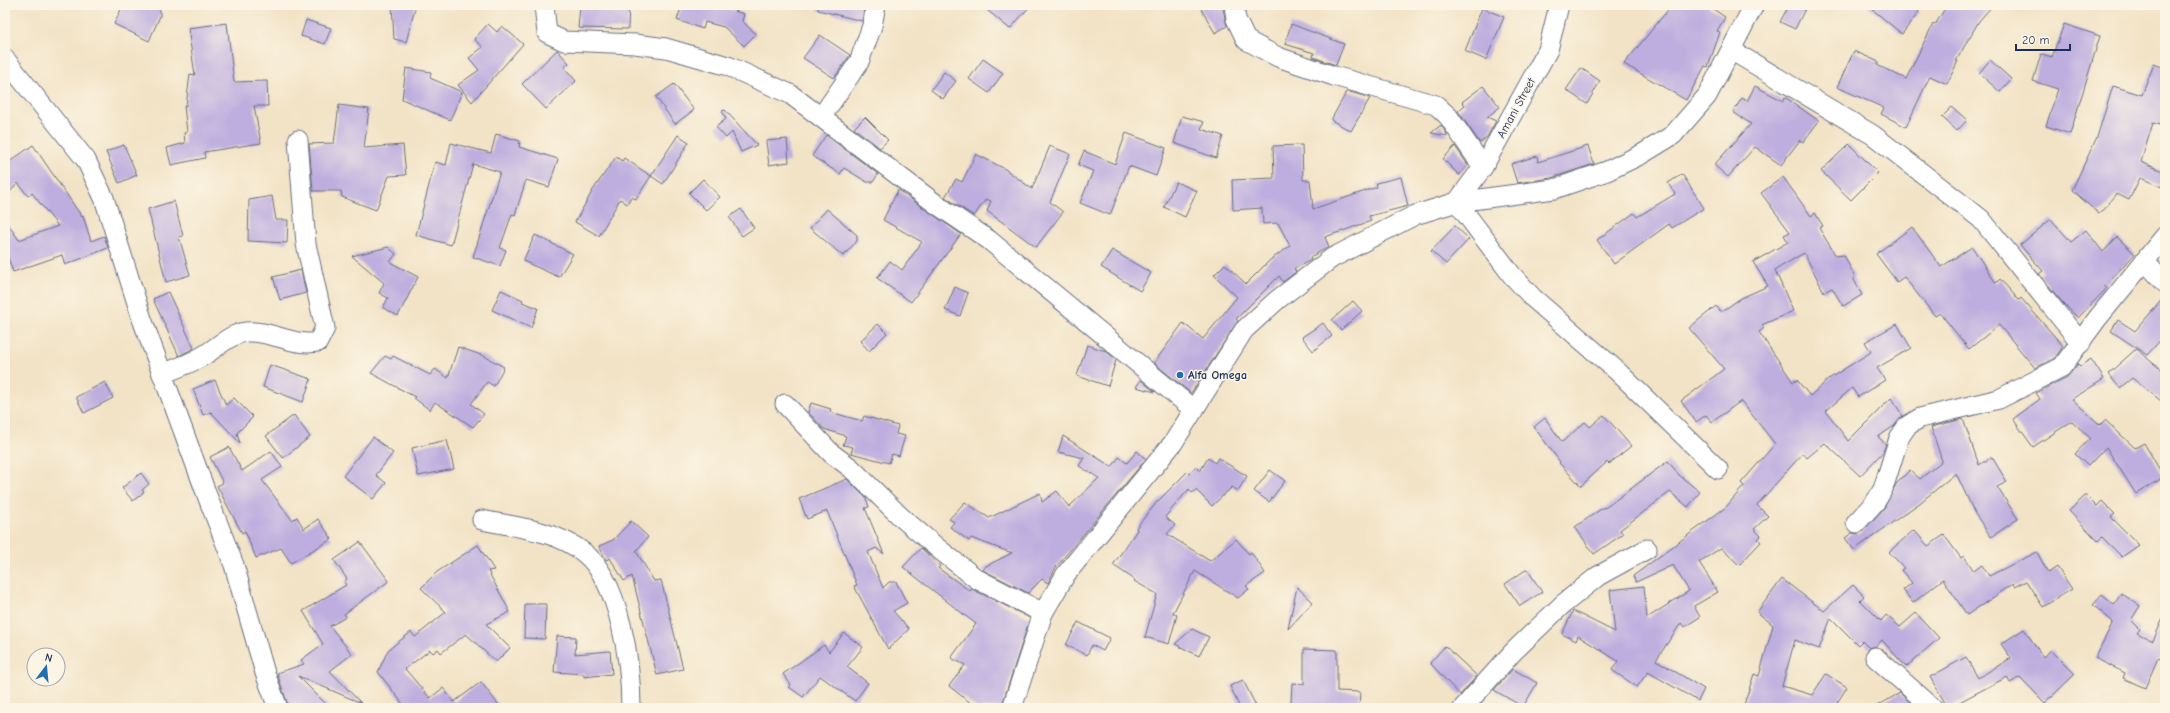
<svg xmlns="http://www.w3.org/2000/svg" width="2170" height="713" font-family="'Comic Neue',sans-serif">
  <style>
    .building { fill: #beaedf }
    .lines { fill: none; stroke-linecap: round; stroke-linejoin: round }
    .street-casing { stroke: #666e82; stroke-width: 21 }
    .street { stroke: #fff; stroke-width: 19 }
    .poi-dot { fill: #1f6fb2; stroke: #fcf5e5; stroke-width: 1.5 }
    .labels { text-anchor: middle; stroke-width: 3; stroke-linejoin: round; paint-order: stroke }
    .street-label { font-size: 12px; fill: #1b2f5e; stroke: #fcf5e5 }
    .poi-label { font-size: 12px; font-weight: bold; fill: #1b2f5e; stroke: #fcf5e5; text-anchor: start }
  </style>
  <rect width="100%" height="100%" fill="#fcf5e5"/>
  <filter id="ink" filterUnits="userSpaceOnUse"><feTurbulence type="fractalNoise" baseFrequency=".025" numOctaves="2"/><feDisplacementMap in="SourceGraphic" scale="8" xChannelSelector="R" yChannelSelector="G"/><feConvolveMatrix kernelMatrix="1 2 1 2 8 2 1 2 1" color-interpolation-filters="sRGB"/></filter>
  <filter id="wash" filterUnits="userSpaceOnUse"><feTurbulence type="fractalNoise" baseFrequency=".012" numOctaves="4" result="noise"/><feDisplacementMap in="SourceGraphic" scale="16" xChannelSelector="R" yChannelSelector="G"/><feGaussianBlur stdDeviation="0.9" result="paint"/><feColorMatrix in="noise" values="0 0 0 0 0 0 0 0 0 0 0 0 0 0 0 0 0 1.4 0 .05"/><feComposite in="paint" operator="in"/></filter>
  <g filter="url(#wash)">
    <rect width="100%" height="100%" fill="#f2e3c6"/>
    <g id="blocks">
      <!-- building -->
      <g class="building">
        <polygon points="123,5 150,5 160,10 160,16 149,41 114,24"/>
        <polygon points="392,5 416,5 406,42 394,39"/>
        <polygon points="598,5 629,5 628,29 578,28 580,7 598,9"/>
        <polygon points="682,5 716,5 744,14 742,21 756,34 744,46 724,27 705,22 703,29 677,20"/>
        <polygon points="818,5 865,5 862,21 818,10"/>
        <polygon points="981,5 1031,5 1010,29"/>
        <polygon points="1199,5 1222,5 1227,26 1215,33"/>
        <polygon points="1672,5 1707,5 1725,17 1717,31 1720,32 1708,67 1705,66 1686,100 1624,64"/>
        <polygon points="1789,5 1807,5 1795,29 1780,22"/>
        <polygon points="1867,5 1910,5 1919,12 1902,34"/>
        <polygon points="1947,5 1993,5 1979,21 1956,61 1958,61 1947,84 1930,76 1906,127 1881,114 1884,108 1837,87 1854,51 1879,62 1877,65 1906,79 1933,24 1935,25"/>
        <polygon points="1482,8 1504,17 1486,60 1465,51"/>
        <polygon points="306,20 331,28 325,44 301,36"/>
        <polygon points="227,23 234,82 267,81 268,106 254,106 261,143 204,152 205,158 171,165 167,148 185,143 184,133 187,132 184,106 186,106 190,74 195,75 188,28"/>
        <polygon points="488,24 497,32 502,26 523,44 472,102 458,85 479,70 469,58 483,47 474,39"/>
        <polygon points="1291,24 1344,44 1336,65 1313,57 1314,53 1285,44"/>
        <polygon points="2064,24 2100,36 2070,134 2046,126 2058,89 2033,81 2041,54 2052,57"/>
        <polygon points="820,35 850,55 834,78 803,58"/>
        <polygon points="557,50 569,63 564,67 576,81 546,109 522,84"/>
        <polygon points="983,59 1003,73 989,93 969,79"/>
        <polygon points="1990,60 2011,79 2000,92 1979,73"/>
        <polygon points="2154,64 2165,68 2165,126 2153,123 2141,162 2165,172 2165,188 2140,178 2129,200 2117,194 2099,214 2072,190 2097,137 2113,86 2142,95"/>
        <polygon points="406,68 431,72 430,78 462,92 450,120 402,99"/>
        <polygon points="1581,68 1600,81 1587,104 1566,90"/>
        <polygon points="944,72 956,81 943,99 931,90"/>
        <polygon points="674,84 694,110 675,124 656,97"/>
        <polygon points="1483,86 1500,107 1487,117 1496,121 1487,137 1480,143 1458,111 1465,105 1462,102"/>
        <polygon points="1755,86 1783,101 1785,97 1819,121 1803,142 1800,140 1781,165 1755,147 1728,177 1714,165 1751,124 1733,112 1742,98 1747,101"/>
        <polygon points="1347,91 1370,98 1351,131 1331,120"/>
        <polygon points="339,105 369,109 364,148 403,145 406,175 389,176 376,210 342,197 341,191 313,191 309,144 334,143"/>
        <polygon points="1952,107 1967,120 1957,131 1942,117"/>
        <polygon points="725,110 757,145 741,152 732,132 726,138 716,127 726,119 722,111"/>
        <polygon points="1182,116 1204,122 1201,129 1223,136 1216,158 1174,143"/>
        <polygon points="865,117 888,140 880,148 854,128"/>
        <polygon points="1441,125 1448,136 1431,133"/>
        <polygon points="1126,133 1166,148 1156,176 1129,166 1110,215 1080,203 1093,171 1078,165 1084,151 1115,164"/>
        <polygon points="496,134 520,141 519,147 558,159 549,187 526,180 515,215 512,214 500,248 506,250 500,266 473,257 500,172 473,164 451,245 416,235 435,162 446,165 451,143 491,153"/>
        <polygon points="678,135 689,142 663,184 651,176"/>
        <polygon points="826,135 878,174 873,182 867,182 844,168 840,174 812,156"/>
        <polygon points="787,139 789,162 769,165 766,141"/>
        <polygon points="1849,144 1878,173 1851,200 1821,171"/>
        <polygon points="33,145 82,217 83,216 91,241 104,236 108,248 65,265 62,255 13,272 5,249 5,220 19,240 58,226 32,193 28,196 18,183 5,197 5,165"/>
        <polygon points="124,145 137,175 119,183 106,152"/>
        <polygon points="1302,145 1303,180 1310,180 1313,209 1377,187 1376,183 1401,177 1408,206 1369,216 1371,221 1325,237 1329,247 1310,257 1311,260 1294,269 1296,272 1283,282 1279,276 1236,319 1238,321 1191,393 1154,363 1183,323 1203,339 1237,297 1214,275 1225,264 1246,284 1270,260 1290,246 1278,223 1263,224 1262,208 1233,210 1232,180 1274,178 1273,146"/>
        <polygon points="1050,146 1070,154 1050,202 1063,212 1036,247 987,211 991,201 986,199 974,216 945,197 956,179 962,182 976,154 1005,169 1032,189"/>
        <polygon points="1455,146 1468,165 1459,175 1443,159"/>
        <polygon points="1588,146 1594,164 1551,178 1517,183 1511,164 1537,156 1538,162"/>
        <polygon points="616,157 622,161 624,158 651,176 636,199 631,197 627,204 620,199 599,236 575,222 593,190"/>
        <polygon points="1682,174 1704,208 1672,228 1669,224 1614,264 1597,240 1634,213 1637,217 1675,194 1668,183"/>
        <polygon points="1783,177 1811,216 1815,213 1823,226 1819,228 1836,256 1844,255 1855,277 1853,278 1862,295 1843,306 1832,288 1824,292 1804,253 1775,270 1793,311 1762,325 1764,328 1759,332 1793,382 1797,380 1810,396 1830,378 1871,352 1865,342 1897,324 1911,348 1877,368 1885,380 1858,397 1852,388 1826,411 1848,441 1891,398 1903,416 1894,426 1878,437 1886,444 1883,452 1860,476 1825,443 1807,458 1803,453 1757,505 1768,516 1754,529 1761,536 1758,539 1761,542 1739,565 1721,548 1699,562 1718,592 1694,606 1700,617 1684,627 1681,623 1656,660 1704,689 1698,701 1648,672 1637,687 1612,670 1618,661 1578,636 1576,641 1562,634 1573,611 1615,632 1610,590 1644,586 1647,618 1689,591 1673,565 1636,582 1633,576 1726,507 1744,486 1741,483 1775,444 1741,401 1712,422 1706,415 1696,422 1681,401 1724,369 1689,328 1716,306 1721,312 1741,298 1768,286 1753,262 1788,242 1784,235 1790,232 1761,193"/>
        <polygon points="703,179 720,197 706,210 689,193"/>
        <polygon points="1176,182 1197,191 1185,217 1164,207"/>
        <polygon points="898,190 961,234 911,302 877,278 890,261 902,270 922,242 883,220"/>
        <polygon points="272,196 276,220 288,220 287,243 248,241 249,200"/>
        <polygon points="174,201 183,236 179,237 190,275 166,282 148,209"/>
        <polygon points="741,209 754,228 742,236 729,217"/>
        <polygon points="827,209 857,235 857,241 843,256 810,228"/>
        <polygon points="2051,219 2071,242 2086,230 2103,252 2117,237 2135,254 2104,286 2107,288 2078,318 2063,303 2039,274 2043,271 2020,245"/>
        <polygon points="1455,226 1469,239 1446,264 1431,251"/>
        <polygon points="1912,227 1941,267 1972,247 1996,283 2000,279 2019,300 2021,298 2063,346 2055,358 2035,368 1999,325 1969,349 1940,313 1935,316 1904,277 1897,282 1876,254"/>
        <polygon points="535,235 573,254 559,277 523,261"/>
        <polygon points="388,247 396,254 390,262 418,277 398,316 383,308 388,298 379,293 384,283 352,256"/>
        <polygon points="1112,250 1151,273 1140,291 1101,267"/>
        <polygon points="301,270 306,293 280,300 273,277"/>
        <polygon points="955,287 968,293 960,316 945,310"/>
        <polygon points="501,290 523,300 522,302 538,308 531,328 492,310"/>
        <polygon points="168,292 194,348 179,356 153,299"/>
        <polygon points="2165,296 2165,335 2147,355 2111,331 2118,320 2135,331"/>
        <polygon points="1353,301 1362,311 1341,330 1332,320"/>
        <polygon points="1323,323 1332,336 1313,351 1302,337"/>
        <polygon points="878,324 887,333 869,351 860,341"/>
        <polygon points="1087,345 1106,351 1116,360 1108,386 1077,376"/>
        <polygon points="458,347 484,356 504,367 494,386 487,382 471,404 484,414 473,427 435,402 430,410 414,398 415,397 371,373 385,356 391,359 393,356 430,375 435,369 448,378"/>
        <polygon points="2136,349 2165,373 2165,404 2132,378 2120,388 2108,374"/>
        <polygon points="2091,359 2104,379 2072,399 2100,425 2105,420 2135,448 2144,443 2164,477 2136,494 2106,447 2088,466 2075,454 2090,438 2072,421 2033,447 2013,419 2040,399 2036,393 2067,377 2078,364 2080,366"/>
        <polygon points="270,365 311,379 303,402 263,387"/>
        <polygon points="215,380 226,405 234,398 253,417 237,433 240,443 211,412 203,415 193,389"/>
        <polygon points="1141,380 1155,392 1136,387"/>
        <polygon points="105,382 113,398 84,413 76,397"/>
        <polygon points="811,403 831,409 830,412 862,421 864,416 898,426 896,434 905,436 899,456 892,454 889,463 851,453 853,447 843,445 846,436 824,429 808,412"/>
        <polygon points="294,415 310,437 283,458 266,436"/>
        <polygon points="1604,415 1631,446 1609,464 1607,462 1581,486 1559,463 1560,462 1534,427 1545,418 1562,442 1585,422 1590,427"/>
        <polygon points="1963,419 1979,465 1992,457 2007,482 1997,487 2018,519 1991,537 1975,514 1956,473 1921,502 1854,550 1845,538 1852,533 1859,534 1864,530 1884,508 1896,484 1910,470 1920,479 1942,461 1931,427"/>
        <polygon points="1063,436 1112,467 1119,457 1127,463 1137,451 1146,459 1056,567 1048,583 1042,579 1028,593 983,570 986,566 1012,553 971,538 969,541 950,527 954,522 949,519 965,502 989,518 1040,493 1042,502 1057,491 1069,507 1099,478 1079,466 1084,458 1058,452"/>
        <polygon points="373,437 393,453 376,475 386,483 373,499 343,476"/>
        <polygon points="447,440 454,469 418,476 412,448"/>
        <polygon points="229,447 242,471 271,451 282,467 262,480 292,520 297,517 304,529 318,519 332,539 291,563 281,548 256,558 245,531 242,533 217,486 223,483 210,457"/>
        <polygon points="1208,458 1215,463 1218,458 1247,476 1238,491 1232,487 1212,506 1196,490 1192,493 1189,489 1165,517 1175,525 1167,534 1210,561 1236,539 1249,554 1251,552 1265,573 1246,586 1249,589 1238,598 1195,571 1173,613 1177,615 1169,644 1145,637 1157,594 1134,581 1135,580 1113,565 1137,530 1136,528 1157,502 1188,471 1189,473 1196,467 1200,471"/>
        <polygon points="1668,461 1679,475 1700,492 1688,507 1670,492 1620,530 1623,534 1594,554 1575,527 1604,507 1605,508"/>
        <polygon points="1270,470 1285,481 1269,502 1254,491"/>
        <polygon points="141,473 149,484 142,490 144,492 133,501 122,488"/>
        <polygon points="847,479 866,498 869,507 865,508 884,554 876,548 868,552 883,588 889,582 896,582 907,603 893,611 909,629 888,649 854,586 857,585 827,511 807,519 799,499"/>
        <polygon points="2086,495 2097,506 2102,501 2115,514 2111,517 2139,545 2122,557 2102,537 2098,541 2069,511"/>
        <polygon points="631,521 648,537 636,551 654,581 661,580 683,669 657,675 632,576 624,581 610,558 606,560 599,546 613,540"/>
        <polygon points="1914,530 1928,546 1944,535 1961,558 1964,556 1974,571 1982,565 1989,576 2037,552 2048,573 2057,567 2072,589 2043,607 2026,581 2014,587 2013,584 1967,615 1943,579 1913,603 1903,590 1912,583 1901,570 1904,568 1889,552"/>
        <polygon points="360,542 389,581 344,614 346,617 330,626 352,654 330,671 361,703 298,676 330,708 289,708 277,673 304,664 301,660 323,644 303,611 346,585 344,582 347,579 334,560"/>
        <polygon points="478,545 494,570 488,571 510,612 486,624 510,648 496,662 466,634 441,653 438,649 433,653 430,650 405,669 430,698 443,688 454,702 481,682 501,708 406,708 378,672 388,650 411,632 415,637 446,612 421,588 437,572"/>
        <polygon points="921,548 940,566 938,568 970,591 972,589 1030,618 1001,708 977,708 949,686 965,665 951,658 976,624 903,567"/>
        <polygon points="1527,569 1542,592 1520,606 1505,584"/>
        <polygon points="1782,579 1824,611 1853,585 1864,596 1860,600 1881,621 1886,615 1900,627 1916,613 1939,638 1906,667 1882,640 1876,646 1869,648 1862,641 1858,645 1831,618 1819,649 1795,640 1782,686 1812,695 1826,674 1847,687 1837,703 1843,705 1842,708 1743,708 1754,674 1759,676 1773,625 1757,612"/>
        <polygon points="1297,587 1313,602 1288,629"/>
        <polygon points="2121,593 2140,606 2131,620 2140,629 2137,633 2153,641 2165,614 2165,661 2158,658 2145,688 2123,678 2125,673 2095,658 2113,622 2093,605 2102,595 2114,605"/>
        <polygon points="525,604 546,604 545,639 524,638"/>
        <polygon points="1078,622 1110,638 1103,651 1092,645 1087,655 1066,645"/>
        <polygon points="1192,629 1209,637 1199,656 1175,644"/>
        <polygon points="2024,629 2043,657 2051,650 2075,674 2045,703 2020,677 2010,683 2007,677 1948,708 1930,677 1966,657 1978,678 2011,658 2001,644"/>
        <polygon points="844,633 863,647 847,667 868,683 855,701 820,676 803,697 789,687 791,685 783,674 824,645 829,652"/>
        <polygon points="557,636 576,637 575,654 610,651 612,674 584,677 584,674 554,672"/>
        <polygon points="1445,646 1477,676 1460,695 1430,663"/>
        <polygon points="1304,649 1337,650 1337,691 1360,692 1359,708 1291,703 1292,683 1304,684"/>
        <polygon points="1513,669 1537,683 1523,707 1494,690"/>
        <polygon points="1243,680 1257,708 1240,708 1230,686"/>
        <polygon points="1900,693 1916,708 1873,708"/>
      </g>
    </g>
  </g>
  <g filter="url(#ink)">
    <use href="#blocks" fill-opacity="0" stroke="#666e82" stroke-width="1"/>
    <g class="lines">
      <defs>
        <g id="street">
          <polyline points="544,5 547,33 564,41 635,44 666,48 728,66 790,94 936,204 989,240 1194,410"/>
          <polyline points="1234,5 1236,19 1246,40 1278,57 1334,76 1436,105 1448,116 1483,167"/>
          <polyline points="1731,50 1873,135 1981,219 2081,343"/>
          <polyline points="5,59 86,160 104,198 142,319 208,498 234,565 265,673 278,708"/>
          <polyline points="820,116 826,110 859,62 872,26 876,5"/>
          <polyline points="1457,202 1511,274 1533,298 1616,370 1718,469"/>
          <polyline points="1457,202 1483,167 1548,50 1559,5"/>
          <polyline points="2145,261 2165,283"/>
          <path d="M162,374C175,369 189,364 201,357C216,349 229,334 246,332C272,330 292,347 318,342L325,328L306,244L298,140"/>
          <polyline points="785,404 831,453 851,468 901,517 940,550 977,579 1043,613"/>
          <path d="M482,520C515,527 555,530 583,552C620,580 631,664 631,708"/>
          <polyline points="1856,523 1876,501 1883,489 1899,438 1907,426 1920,418 1999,399 2062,367 2097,319 2165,236"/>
          <polyline points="1875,657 1933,708"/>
          <polyline points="1012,708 1043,613 1066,574 1173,443 1244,330 1277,300 1332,258 1415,215 1457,202 1554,189 1607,171 1642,154 1673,135 1707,96 1754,5"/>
          <polyline points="1463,708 1513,652 1562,605 1598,576 1647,549"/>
        </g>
      </defs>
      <!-- street casing -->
      <use href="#street" class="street-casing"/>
      <!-- street -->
      <use href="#street" class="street"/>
    </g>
  </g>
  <!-- markers -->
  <circle class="poi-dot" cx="1180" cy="375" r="4"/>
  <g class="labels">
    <!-- street labels -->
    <g class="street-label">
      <text transform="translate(1516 108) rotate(-61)" y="4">Amani Street</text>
    </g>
    <!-- poi labels -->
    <g class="poi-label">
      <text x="1188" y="379">Alfa Omega</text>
    </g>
  </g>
  <!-- margin -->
  <rect width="2170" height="713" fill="none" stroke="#fcf5e5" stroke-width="20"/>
  <!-- north arrow -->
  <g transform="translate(46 667) rotate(16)"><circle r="19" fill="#fcf5e5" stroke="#a2a6af"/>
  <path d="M0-3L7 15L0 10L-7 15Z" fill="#1f6fb2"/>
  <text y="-6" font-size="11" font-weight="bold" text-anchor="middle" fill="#1b2f5e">N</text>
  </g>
  <!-- scale -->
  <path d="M2016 44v6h54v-6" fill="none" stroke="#1b2f5e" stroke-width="2"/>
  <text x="2022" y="44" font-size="12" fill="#1b2f5e" stroke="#fcf5e5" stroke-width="3" paint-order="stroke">20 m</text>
</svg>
